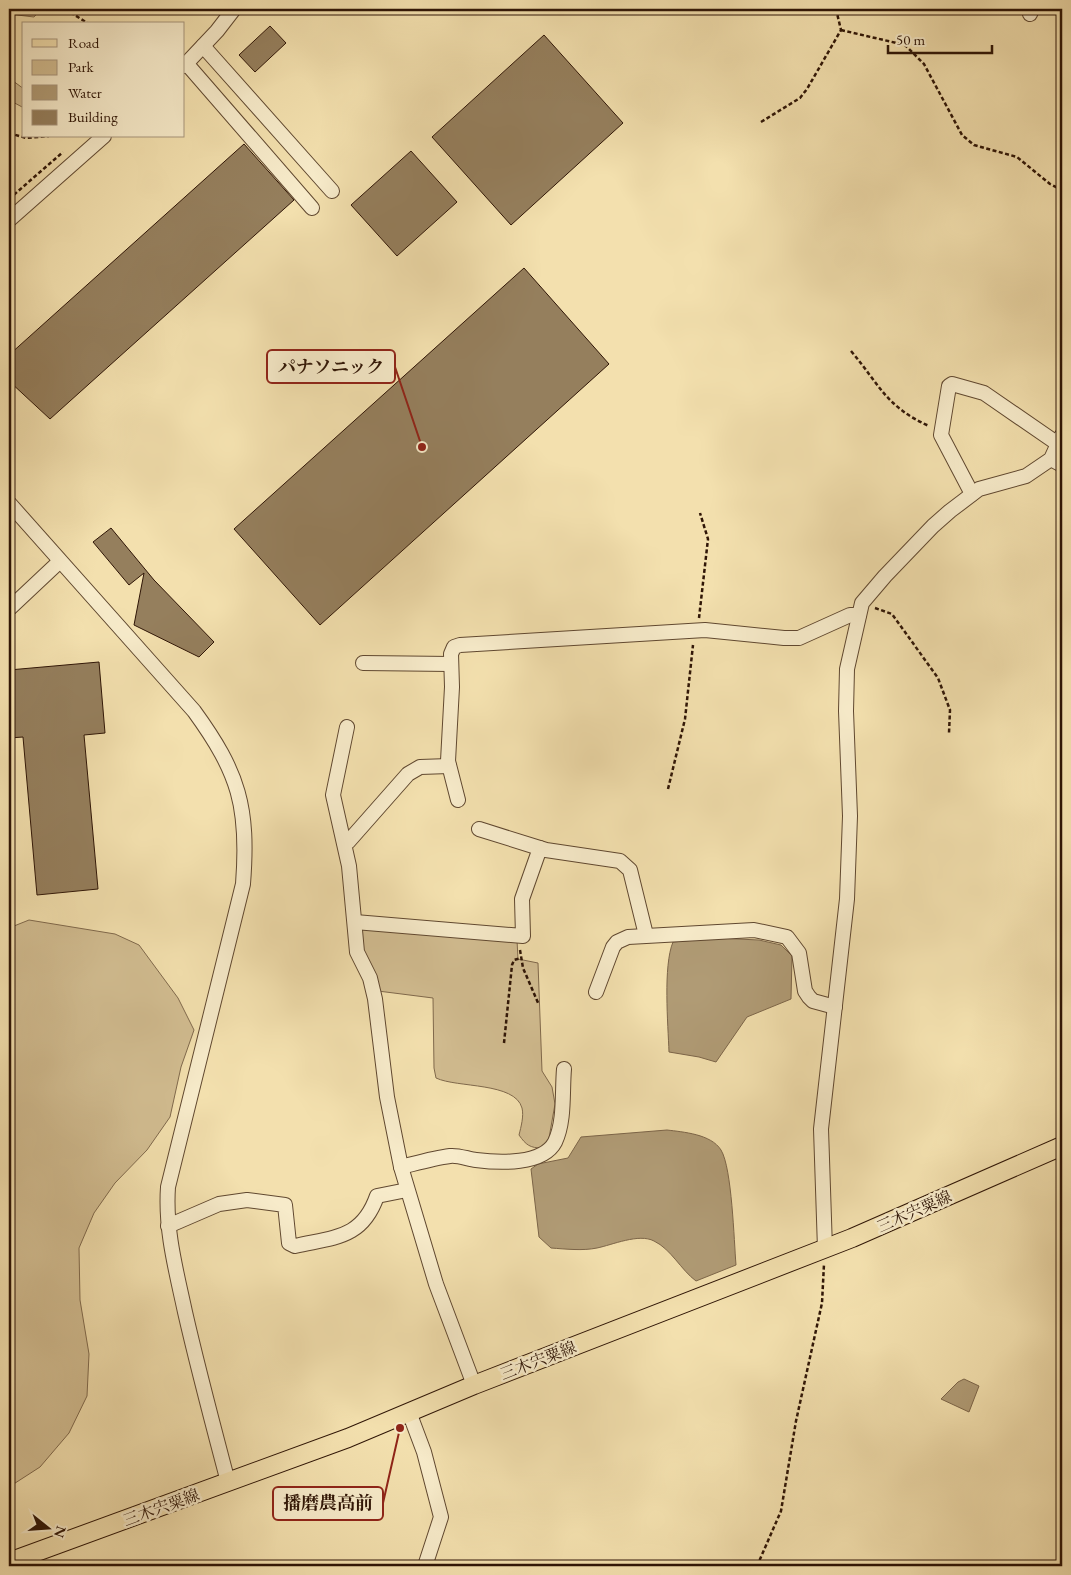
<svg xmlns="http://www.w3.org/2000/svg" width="1071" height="1575" font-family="'EB Garamond','Noto Serif JP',serif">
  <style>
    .green { fill: #d2bd91; stroke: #80694c }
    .water { fill: #b09b75; stroke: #7c6549 }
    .building { fill: #957f5d; stroke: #2f1506 }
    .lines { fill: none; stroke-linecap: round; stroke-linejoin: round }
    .minor-casing { stroke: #604830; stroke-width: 16 }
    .major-casing { stroke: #2f1506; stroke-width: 20 }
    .path { stroke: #2f1506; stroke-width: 2.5; stroke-dasharray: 4 2.5; stroke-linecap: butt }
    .minor { stroke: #f7ebca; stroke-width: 14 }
    .major { stroke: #f3e0ae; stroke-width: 18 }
    .labels { text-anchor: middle; stroke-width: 5; stroke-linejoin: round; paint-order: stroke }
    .street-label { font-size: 16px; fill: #2f1506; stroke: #f7ebca }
    .leader { fill: none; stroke: #8f2418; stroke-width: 2 }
    .callout-dot { fill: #8f2418; stroke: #f7ebca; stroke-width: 2 }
    .callout { fill: #f7ebca; stroke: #8f2418; stroke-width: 2 }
    .callout-label { font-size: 18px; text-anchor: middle; font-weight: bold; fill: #2f1506 }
  </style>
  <rect width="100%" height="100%" fill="#f3e0ae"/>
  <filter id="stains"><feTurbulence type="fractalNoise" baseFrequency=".004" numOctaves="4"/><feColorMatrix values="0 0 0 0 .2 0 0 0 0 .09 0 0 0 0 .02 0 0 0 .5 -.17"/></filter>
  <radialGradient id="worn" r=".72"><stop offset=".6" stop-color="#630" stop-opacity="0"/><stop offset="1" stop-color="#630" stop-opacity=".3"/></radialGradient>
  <!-- green -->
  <g class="green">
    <polygon points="9,9 41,9 34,17 9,14"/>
    <polygon points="9,78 24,89 24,108 9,100"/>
    <polygon points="29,920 115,934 139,945 178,998 194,1030 181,1067 170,1117 147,1150 115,1183 94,1213 79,1248 80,1300 89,1354 87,1396 69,1433 40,1467 9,1487 9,928"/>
    <path d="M360,926L517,940L518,959L538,963L542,1071L552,1087L555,1104L549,1138L542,1148C530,1148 526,1145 519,1135C521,1127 524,1116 522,1108C515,1082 457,1088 436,1078L434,1068L433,998L378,991L364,955Z"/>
  </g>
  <!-- water -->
  <g class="water">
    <path d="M717,938L759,940L781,945L792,956L791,999L747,1017L716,1062L699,1057L669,1052C668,1024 663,966 673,942Z"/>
    <path d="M667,1130C683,1132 711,1134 721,1150C732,1168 734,1241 736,1265L696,1281C681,1270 671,1249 654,1241C639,1233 612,1245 597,1248C583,1251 565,1249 551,1248L539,1237L531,1169L538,1164L568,1158L581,1137Z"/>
    <polygon points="964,1379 979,1386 969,1412 941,1399 958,1382"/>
  </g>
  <!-- building -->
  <g class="building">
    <polygon points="270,26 286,43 255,72 239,55"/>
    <polygon points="544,35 623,123 511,225 432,137"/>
    <polygon points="244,144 294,200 50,419 9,381 9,355"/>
    <polygon points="411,151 457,202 397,256 351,205"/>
    <polygon points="524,268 609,364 320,625 234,529"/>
    <polygon points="111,528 154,580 214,642 199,657 134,625 144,573 129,585 93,542"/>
    <polygon points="99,662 105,733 84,735 98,889 37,895 23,737 9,738 9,670"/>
  </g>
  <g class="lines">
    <defs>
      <g id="minor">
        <polyline points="1030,14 1032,9"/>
        <polyline points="203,46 332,191"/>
        <polyline points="186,63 312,208"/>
        <polyline points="184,66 217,31 234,9"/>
        <polyline points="9,220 104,136"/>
        <polyline points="1051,459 1062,465"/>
        <polyline points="972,494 941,435 949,386 952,384 984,393 1058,444"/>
        <path d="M9,503L194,711C239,773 249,807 243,884L168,1187C165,1230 176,1270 185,1312C198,1369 213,1425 228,1482"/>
        <polyline points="9,609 59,562"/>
        <polyline points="363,663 451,664"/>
        <polyline points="347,727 333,795 349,866 357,952 370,978 375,999 387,1097 401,1167 436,1284 474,1385"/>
        <polyline points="458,800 448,761 452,687 451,654 454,647 460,645 705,630 784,638 799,638 850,615 859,615"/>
        <polyline points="479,829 546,850 620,861 630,870 646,935"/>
        <polyline points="344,842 348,842 408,774 420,767 449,766"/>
        <polyline points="355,922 523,936 522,899 540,848"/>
        <polyline points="596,992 613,947 617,942 628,937 754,930 787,937 799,953 805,991 809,997 813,1001 835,1007"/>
        <path d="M401,1167C417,1163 434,1158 450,1156C458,1155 468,1159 476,1160C499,1163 543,1165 555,1142C565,1121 562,1092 564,1069"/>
        <path d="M168,1226L219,1204L247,1200L285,1205L289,1243L295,1246C334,1237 362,1239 377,1196L407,1190"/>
        <polyline points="825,1249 821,1129 847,899 850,816 846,711 847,669 862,603 885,576 933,526 950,511 979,489 1026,476 1051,459 1062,435"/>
        <polyline points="409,1412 424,1452 441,1517 425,1566"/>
      </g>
      <polyline id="major" points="9,1562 348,1438 474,1385 852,1238 1062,1146"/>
    </defs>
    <!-- minor casing -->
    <use href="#minor" class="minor-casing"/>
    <!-- major casing -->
    <use href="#major" class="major-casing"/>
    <!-- path -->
    <g class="path">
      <polyline points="14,9 24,14 28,9"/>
      <polyline points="65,9 89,24"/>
      <polyline points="841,30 905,45 924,64 962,135 974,145 1017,157 1050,184 1062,190"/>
      <polyline points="761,122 800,98 807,89 841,30 836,9"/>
      <polyline points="9,133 26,138 49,136"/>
      <polyline points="9,199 63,152"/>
      <path d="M851,351C879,384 886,407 929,426"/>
      <polyline points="875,608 892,614 938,678 950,710 949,733"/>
      <polyline points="699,618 708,539 700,513"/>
      <polyline points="668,789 685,719 693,645"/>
      <polyline points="520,950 523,968 539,1005"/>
      <polyline points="504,1043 512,965 514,960 521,958"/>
      <polyline points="1057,1163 1062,1174"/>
      <polyline points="1062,1177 1058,1206 1062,1217"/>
      <polyline points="757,1566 781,1511 796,1421 822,1303 824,1264"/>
    </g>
    <!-- minor -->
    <use href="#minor" class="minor"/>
    <!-- major -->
    <use href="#major" class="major"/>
  </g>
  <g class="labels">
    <!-- street labels -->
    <g class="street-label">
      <text transform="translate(914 1211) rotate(-24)" y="6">三木宍粟線</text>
      <text transform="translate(538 1360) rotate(-21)" y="6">三木宍粟線</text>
      <text transform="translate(161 1507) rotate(-20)" y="6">三木宍粟線</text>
    </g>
  </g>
  <!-- callouts -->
  <path class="leader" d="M422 447L395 367M400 1428L383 1503"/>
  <g class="callout-dot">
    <circle cx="422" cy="447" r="5"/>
    <circle cx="400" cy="1428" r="5"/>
  </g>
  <g class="callout">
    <rect x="267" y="350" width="128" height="33" rx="5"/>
    <rect x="273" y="1487" width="110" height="33" rx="5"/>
  </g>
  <g class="callout-label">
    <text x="331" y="373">パナソニック</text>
    <text x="328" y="1509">播磨農高前</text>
  </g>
  <!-- margin -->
  <rect width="1071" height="1575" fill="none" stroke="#f3e0ae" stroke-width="30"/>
  <rect x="10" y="10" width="1051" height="1555" fill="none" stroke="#2f1506" stroke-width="2.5"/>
  <rect x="15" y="15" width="1041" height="1545" fill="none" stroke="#2f1506"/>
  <!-- legend -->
  <rect x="22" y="22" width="162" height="115" fill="#f7ebca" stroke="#a7957c"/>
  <rect x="32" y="39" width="25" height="8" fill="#f3e0ae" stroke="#a7957c"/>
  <text x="68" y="48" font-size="15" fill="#2f1506">Road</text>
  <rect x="32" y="60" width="25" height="15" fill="#d2bd91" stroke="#a7957c"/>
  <text x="68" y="72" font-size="15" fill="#2f1506">Park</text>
  <rect x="32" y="85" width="25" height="15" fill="#b09b75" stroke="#a7957c"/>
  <text x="68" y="98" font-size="15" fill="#2f1506">Water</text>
  <rect x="32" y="110" width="25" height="15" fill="#957f5d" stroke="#a7957c"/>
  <text x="68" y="122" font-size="15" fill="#2f1506">Building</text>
  <!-- north arrow -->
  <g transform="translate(48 1528) rotate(107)" stroke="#f7ebca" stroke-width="4" paint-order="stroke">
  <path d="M0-4L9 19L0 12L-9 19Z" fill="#2f1506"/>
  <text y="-8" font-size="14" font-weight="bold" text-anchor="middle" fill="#2f1506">N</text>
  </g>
  <!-- scale -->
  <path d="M888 45v8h104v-8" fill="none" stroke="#2f1506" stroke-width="2.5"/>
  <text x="896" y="45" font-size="15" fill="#2f1506" stroke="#f7ebca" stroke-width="4" paint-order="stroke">50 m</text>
  <rect width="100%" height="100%" filter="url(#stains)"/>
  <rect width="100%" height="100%" fill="url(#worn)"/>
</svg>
